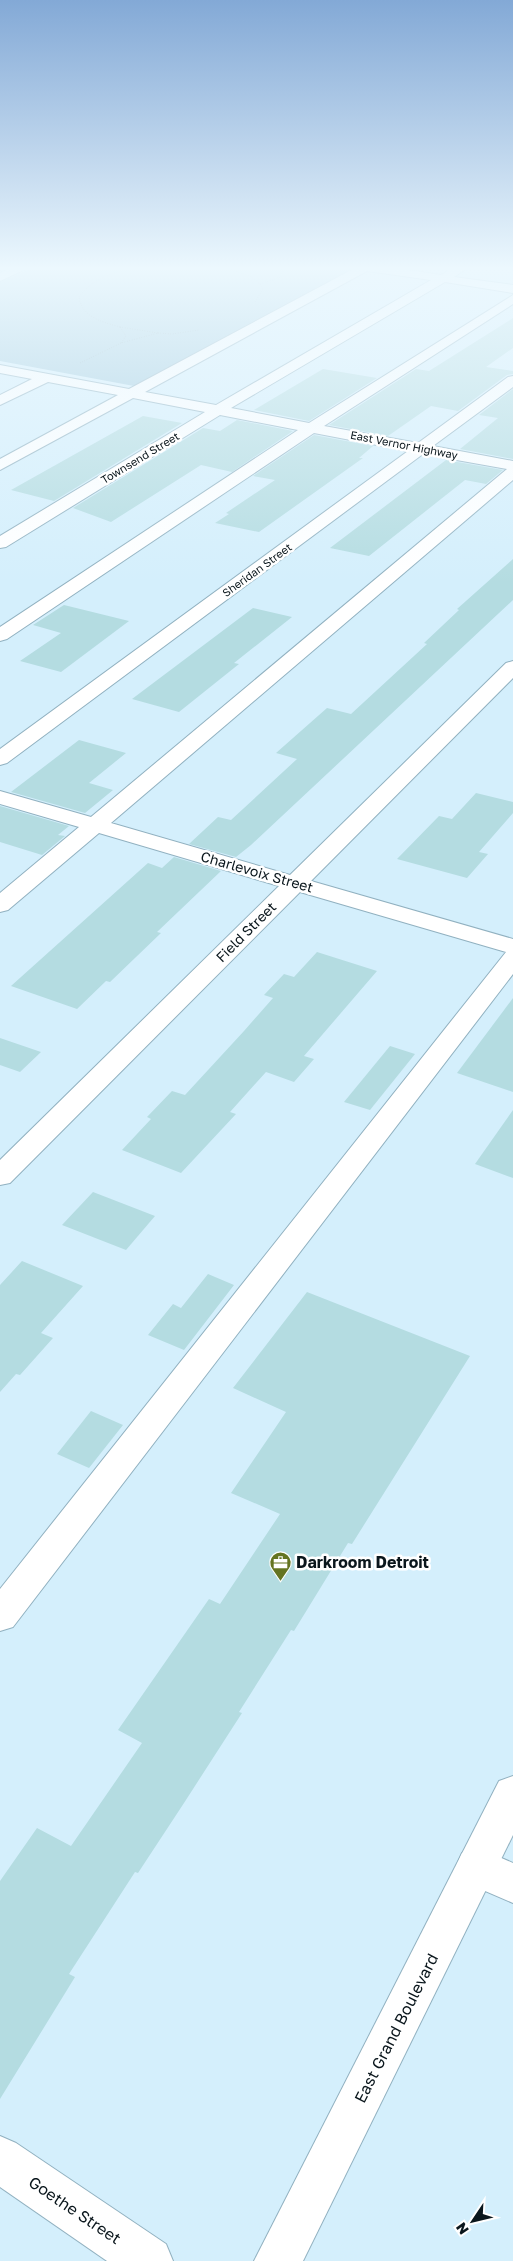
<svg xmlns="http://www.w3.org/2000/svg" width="513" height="2261" font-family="'Golos Text',sans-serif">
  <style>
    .green { fill: #9fc9dc }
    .building { fill: #b4dce1 }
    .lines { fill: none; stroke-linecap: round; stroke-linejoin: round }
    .minor-casing { stroke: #91b1c0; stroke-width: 2 }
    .major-casing { stroke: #91b1c0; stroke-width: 2 }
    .path { stroke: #8aa0aa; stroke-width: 1; stroke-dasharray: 0.5 2; stroke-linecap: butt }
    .minor { fill: #fff; fill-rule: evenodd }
    .major { fill: #fff; fill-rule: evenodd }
    .labels { text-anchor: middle; stroke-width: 5; stroke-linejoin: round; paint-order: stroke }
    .far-street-label { font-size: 11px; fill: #0a161c; stroke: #fff }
    .street-label { font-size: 14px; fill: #0a161c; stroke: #fff }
    .near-poi-label { font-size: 16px; font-weight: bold; fill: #0a161c; stroke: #fff; text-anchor: start }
    .near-street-label { font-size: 16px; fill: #0a161c; stroke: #fff }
  </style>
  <rect width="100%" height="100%" fill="#d4effc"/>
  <!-- green -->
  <polygon class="green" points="35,267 357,267 134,386 0,361 0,282"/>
  <!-- building -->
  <g class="building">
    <polygon points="513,318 513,348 486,367 513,371 513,374 507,375 458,411 431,406 388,436 329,425 416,369 429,371"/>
    <polygon points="323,369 377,378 309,421 254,410"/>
    <polygon points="513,389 513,459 460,449 498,418 479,415"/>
    <polygon points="143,416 182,423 54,501 11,490"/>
    <polygon points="237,420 293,431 232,472 201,465 111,522 73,508 203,428 220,431"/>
    <polygon points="314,435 373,446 359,458 363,458 259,532 215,523 229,514 226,513 275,480 253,476"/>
    <polygon points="446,460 503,470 486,484 465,480 369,556 330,548"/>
    <polygon points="513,559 513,600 251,845 236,857 189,844 218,817 231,820 297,759 276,753 327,708 351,714 427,644 424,643 459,610 457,609"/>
    <polygon points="64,605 129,621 61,672 20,661 61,633 33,625"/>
    <polygon points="253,608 292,617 234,663 239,664 179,712 132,699"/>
    <polygon points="79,740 126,753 89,783 113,790 85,813 11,792"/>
    <polygon points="476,793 513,802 513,813 479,852 488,854 467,878 397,859 439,816 452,819"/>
    <polygon points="0,806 69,826 58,835 65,836 42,855 0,842"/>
    <polygon points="174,857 221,871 157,932 161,933 110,982 106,981 77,1009 11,986 148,863 162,868"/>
    <polygon points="317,952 377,971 304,1056 314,1059 294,1082 266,1072 230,1112 236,1114 181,1173 122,1150 151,1119 147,1117 172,1091 185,1095 244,1031 273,998 264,995 284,974 294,977"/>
    <polygon points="513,998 513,1092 457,1073"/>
    <polygon points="0,1038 41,1052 20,1072 0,1065"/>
    <polygon points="390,1046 415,1054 370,1110 344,1102"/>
    <polygon points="513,1110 513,1178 475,1164"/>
    <polygon points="93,1192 155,1216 126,1250 62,1225"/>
    <polygon points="22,1261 83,1286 41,1333 53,1338 20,1375 16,1374 0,1392 0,1285"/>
    <polygon points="208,1274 234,1285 184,1350 148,1335 173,1304 181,1308"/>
    <polygon points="307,1292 470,1356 352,1544 348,1543 294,1631 291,1630 239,1712 242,1713 184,1803 138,1873 135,1872 69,1974 75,1977 0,2099 0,1881 37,1828 71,1846 142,1743 118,1730 209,1599 220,1604 280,1514 231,1493 286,1412 233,1388"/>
    <polygon points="91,1411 123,1425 89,1468 57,1454"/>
  </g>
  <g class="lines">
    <defs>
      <g id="minor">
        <polygon points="14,267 30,267 0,281 0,273"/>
        <path d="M357,267H389L441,275L454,267H468L454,277L513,285V293L445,282L231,408L309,423L513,295V304L324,426L418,443L508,377L513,376V387L433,446L513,461V480L111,823L290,875L506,663L513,661V678L311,881L513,939V974L13,1627L0,1631V1589L506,952L300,892L10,1183L0,1185V1160L279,886L99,833L8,910L0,912V893L79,827L0,804V791L91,817L507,469L423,454L7,763L0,765V749L408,451L314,433L7,639L0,641V627L298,430L220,415L6,547L0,548V536L205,412L133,398L0,470V459L118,395L48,382L0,405V395L32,379L0,373V365L129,389ZM367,271L431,280L216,405L145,392Z"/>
        <polygon points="476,1847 513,1863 513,1903 462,1881 456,1867 462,1853"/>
        <polygon points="0,2136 16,2143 166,2244 173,2261 107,2261 0,2187"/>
      </g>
      <polygon id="major" points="513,1776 513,1835 303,2261 254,2261 499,1781"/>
    </defs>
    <!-- minor casing -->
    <use href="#minor" class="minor-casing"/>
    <!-- major casing -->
    <use href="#major" class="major-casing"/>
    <!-- path -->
    <g class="path">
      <polyline points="222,267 250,276 260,284 281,277 283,271 279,267"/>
      <polyline points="255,302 263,289 260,284"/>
      <path d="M120,327C103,322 82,318 79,297C93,277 116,272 139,267"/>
      <polygon points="120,327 158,333 121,343 126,336"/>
      <polyline points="158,333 172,334 199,330"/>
      <polyline points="80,363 121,343"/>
    </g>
    <!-- minor -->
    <use href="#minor" class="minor"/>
    <!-- major -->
    <use href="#major" class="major"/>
  </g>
  <!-- sky -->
  <linearGradient id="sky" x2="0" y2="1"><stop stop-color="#83a9d6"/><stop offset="0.46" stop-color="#ecf8fe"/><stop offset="1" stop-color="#ecf8fe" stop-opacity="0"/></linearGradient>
  <rect width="513" height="583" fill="url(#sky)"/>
  <!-- icons -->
  <defs>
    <symbol id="office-pin" viewBox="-11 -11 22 30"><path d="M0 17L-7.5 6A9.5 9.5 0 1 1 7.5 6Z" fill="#647421" stroke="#fff"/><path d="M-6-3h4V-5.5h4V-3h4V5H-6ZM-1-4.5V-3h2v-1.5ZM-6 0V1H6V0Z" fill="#fff"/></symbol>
  </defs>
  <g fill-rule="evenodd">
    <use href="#office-pin" x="268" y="1550" width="25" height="34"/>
  </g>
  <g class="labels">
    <!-- far-street labels -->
    <g class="far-street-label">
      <text transform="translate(404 445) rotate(11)" y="4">East Vernor Highway</text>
      <text transform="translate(140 458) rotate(-31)" y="4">Townsend Street</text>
      <text transform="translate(257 570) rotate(-36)" y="4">Sheridan Street</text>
    </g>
    <!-- street labels -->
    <g class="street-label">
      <text transform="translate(257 872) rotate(16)" y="5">Charlevoix Street</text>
      <text transform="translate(246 932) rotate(-45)" y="5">Field Street</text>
    </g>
    <!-- near-poi labels -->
    <g class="near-poi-label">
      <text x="296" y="1568">Darkroom Detroit</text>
    </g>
    <!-- near-street labels -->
    <g class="near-street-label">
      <text transform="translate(396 2028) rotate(-63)" y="6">East Grand Boulevard</text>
      <text transform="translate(75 2210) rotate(34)" y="6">Goethe Street</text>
    </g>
  </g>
  <!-- north arrow -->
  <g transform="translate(473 2221) rotate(235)" stroke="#ffffff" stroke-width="4" paint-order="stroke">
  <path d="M0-4L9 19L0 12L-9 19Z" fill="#0a161c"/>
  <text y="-8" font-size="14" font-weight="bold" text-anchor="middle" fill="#0a161c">N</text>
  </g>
</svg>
